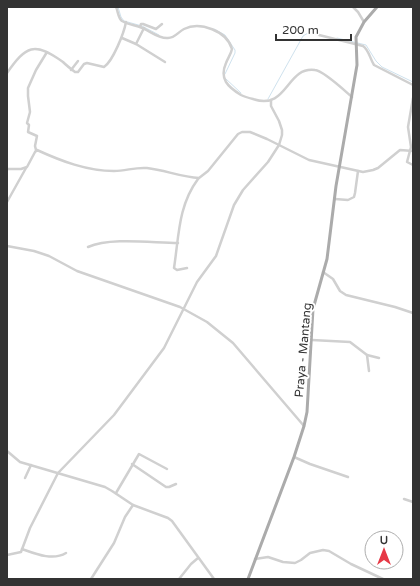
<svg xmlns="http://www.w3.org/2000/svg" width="420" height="586" font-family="'Varela Round',sans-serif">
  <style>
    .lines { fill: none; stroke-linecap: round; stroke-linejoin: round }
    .stream { stroke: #cfe2ee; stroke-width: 1 }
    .minor { stroke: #d0d0d0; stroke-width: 2.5 }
    .major { stroke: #ababab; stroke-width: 3 }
    .labels { text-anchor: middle; stroke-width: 4; stroke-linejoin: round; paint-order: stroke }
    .street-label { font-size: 12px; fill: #333; stroke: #fff }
  </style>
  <rect width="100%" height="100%" fill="#fff"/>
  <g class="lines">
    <!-- stream -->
    <g class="stream">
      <polyline points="118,7 121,17 124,21 142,26 159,35"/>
      <polyline points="214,29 225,35 235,50 235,53 225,74"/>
      <polyline points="337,38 366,45 376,61 382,67 413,82"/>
      <polyline points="226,79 241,93"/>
      <polyline points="268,99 303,36 308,33 319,34"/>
      <polyline points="413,127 413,137"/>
    </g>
    <!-- minor -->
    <g class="minor">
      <path d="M116,7C118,11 118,18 122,21C127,24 134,25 140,27C149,30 158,39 168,38C175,38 178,32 184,29C200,21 227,31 232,49C231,54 228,58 226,63C219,79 228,87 241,95C245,97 249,98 253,99C288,111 286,66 315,70C324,71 345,91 352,97"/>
      <polyline points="353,7 358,12 364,22"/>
      <polyline points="140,27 141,24 143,24 156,29 162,24"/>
      <path d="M319,35L363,46C369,50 370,59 374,65L413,85"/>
      <polyline points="122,38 136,44 165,62"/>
      <polyline points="136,44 144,28"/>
      <polyline points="71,70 78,61"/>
      <path d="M7,73C26,46 34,41 63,62C67,66 71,69 75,72H78L84,64L87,63L104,67C113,61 124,33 126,22"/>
      <polyline points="413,98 408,127 411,147 407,162 413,165"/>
      <polyline points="36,150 35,146 37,136 28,132 29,125 27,123 30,112 28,96 28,88 36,70 47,52"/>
      <path d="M7,169H21L27,167L35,152L37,150C61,161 87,171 114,171C126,171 135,167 147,168C165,170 181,177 199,178L208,171L238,134L242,132H250L267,139L309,160L363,172L373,170L378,168L400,150L413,151"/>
      <polyline points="335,199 348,200 354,197 355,193 358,171"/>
      <polyline points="7,202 26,168"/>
      <polyline points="7,246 34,251 49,256 77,271 180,307 207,322 233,343 304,426"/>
      <path d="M88,247C111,237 153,243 178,243"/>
      <path d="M187,268L177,270L174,268C179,236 178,206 198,179"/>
      <polyline points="323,272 333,279 340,291 346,295 395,307 413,313"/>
      <polyline points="312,340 350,342 367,355 369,371"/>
      <polyline points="367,355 379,358"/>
      <polyline points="7,451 20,462 105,487 112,491 133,505 168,518 172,521 214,579"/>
      <polyline points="294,457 310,464 348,477"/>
      <polyline points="132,464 166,487 169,487 176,484"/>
      <polyline points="25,478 31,465"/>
      <polyline points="116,493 139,454 167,469"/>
      <polyline points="404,499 413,502"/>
      <path d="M22,549C36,554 53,561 66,553"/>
      <polyline points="7,555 21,552 30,528 58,473 114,415 164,348 197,282 216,256 234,205 243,190 268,162 279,145 282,135 282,130 279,121 271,106 271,100"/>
      <polyline points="255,559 268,557 283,562 295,563 301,560 310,553 323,550 329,551 351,564 383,579"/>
      <polyline points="91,579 114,543 125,517 133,505"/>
      <polyline points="179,579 191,564 198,558"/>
    </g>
    <!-- major -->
    <polyline class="major" points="248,579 294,457 304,426 307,412 313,309 327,259 336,186 357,65 356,37 364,22 377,7"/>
  </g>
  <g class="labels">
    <!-- street labels -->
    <g class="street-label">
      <text transform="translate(303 350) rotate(-85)" y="4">Praya - Mantang</text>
    </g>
  </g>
  <!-- border -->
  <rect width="420" height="586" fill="none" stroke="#333333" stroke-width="16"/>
  <!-- north arrow -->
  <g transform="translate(384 550)"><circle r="19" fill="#ffffff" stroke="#adadad"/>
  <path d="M0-3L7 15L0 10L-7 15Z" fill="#e63946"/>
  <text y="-6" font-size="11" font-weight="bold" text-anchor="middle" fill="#333333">U</text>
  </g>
  <!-- scale -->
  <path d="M276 34v6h75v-6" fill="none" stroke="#333333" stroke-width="2"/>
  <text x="282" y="34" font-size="12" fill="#333333" stroke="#ffffff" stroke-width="3" paint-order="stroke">200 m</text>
</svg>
